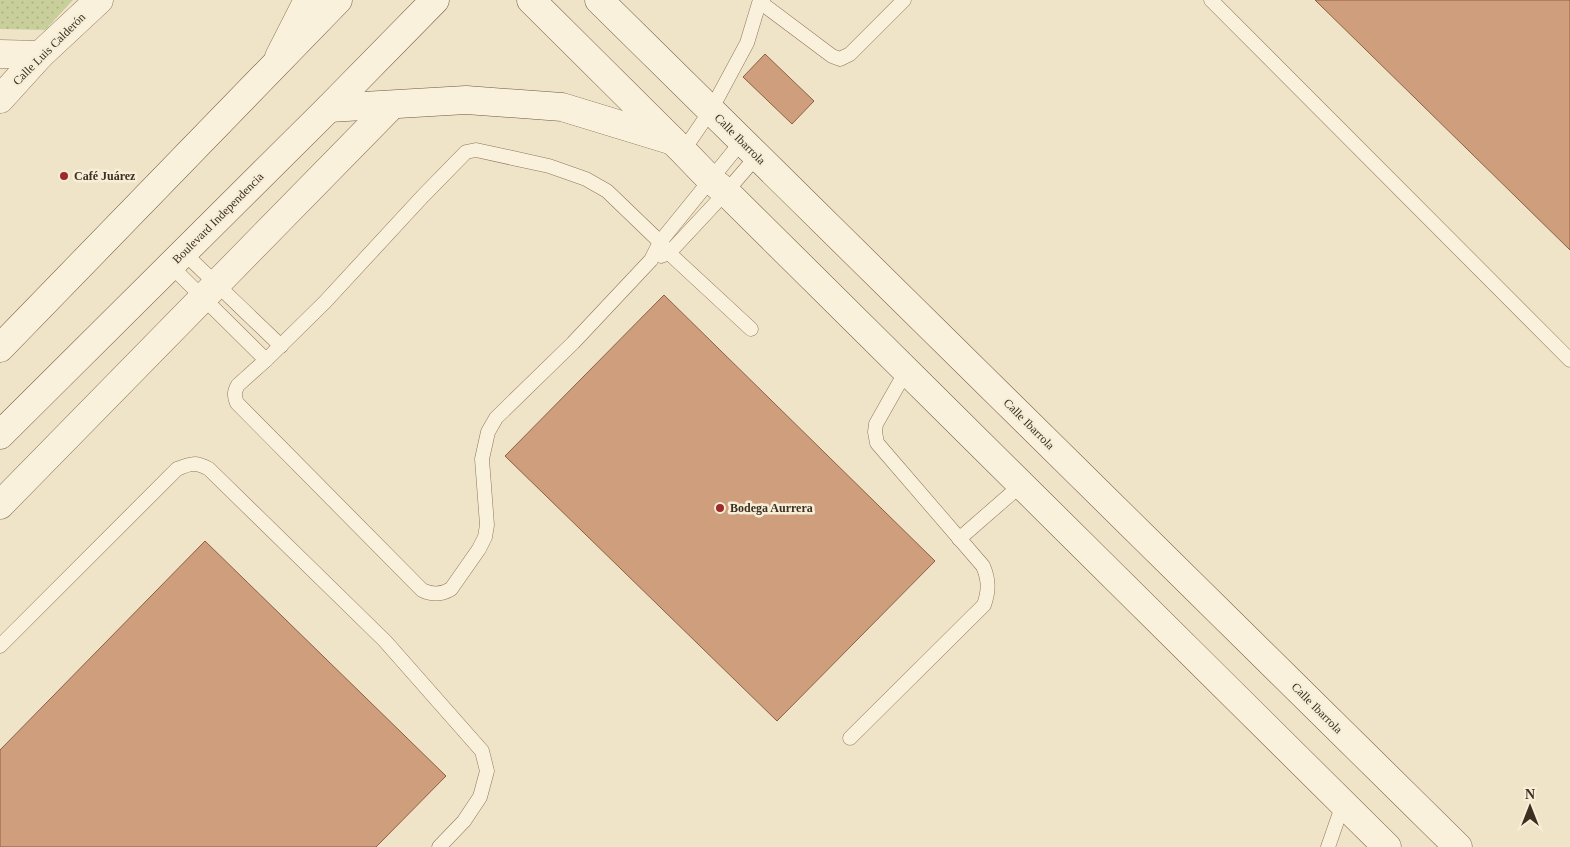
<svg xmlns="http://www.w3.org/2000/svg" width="1570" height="847" font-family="Georgia,serif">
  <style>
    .park { fill: url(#park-dots) }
    .building { fill: #cf9f7d; stroke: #8d5f41 }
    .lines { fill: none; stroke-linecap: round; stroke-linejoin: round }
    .service-casing { stroke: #8d765c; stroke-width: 15 }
    .minor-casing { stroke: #8d765c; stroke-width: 29 }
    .secondary-casing { stroke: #6f573f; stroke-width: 29 }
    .service { stroke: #faf1dc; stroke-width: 14 }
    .minor { stroke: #faf1dc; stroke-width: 28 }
    .secondary { stroke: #faf1dc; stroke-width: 28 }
    .poi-dot { fill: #9e2a2b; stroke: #f7eed8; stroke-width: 2 }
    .labels { text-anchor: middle; stroke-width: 5; stroke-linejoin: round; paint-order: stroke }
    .street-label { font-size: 12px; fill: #3d2e20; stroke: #f7eed8 }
    .poi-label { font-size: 12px; font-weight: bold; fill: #3d2e20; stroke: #f7eed8; text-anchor: start }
  </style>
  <defs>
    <pattern id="park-dots" width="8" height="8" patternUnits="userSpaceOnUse" patternTransform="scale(1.25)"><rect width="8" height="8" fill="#c9cf9b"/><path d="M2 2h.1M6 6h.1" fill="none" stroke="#aeb285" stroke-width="1.8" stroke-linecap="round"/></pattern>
  </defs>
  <rect width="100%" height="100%" fill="#f0e4c8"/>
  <!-- park -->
  <polygon class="park" points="0,0 73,0 45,30 0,29"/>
  <!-- building -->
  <g class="building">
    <polygon points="1315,0 1570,0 1570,250"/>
    <polygon points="765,54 814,101 792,124 743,77"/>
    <polygon points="664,295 935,561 777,721 505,456"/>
    <polygon points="205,541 446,776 376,847 0,847 0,750"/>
  </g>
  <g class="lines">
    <defs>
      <g id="service">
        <polyline points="763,0 760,2 832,56 840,59 850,54 904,0"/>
        <polyline points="1211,0 1570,360"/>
        <path d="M742,141L660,242L651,260L573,343L496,418L488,432L482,459L487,525L485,537L479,549L451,589C441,595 432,595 422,590L237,403C234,396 234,392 238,385L266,360L325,302L422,197L466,152L476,150L549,166L586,179L607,191L660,242L669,253L751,329"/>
        <polyline points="683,151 711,110 747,43 760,0"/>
        <polyline points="183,252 281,346"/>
        <polyline points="661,256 669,253 726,192 757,156"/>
        <polyline points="171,266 266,360"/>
        <polyline points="959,539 1021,485"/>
        <path d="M0,646L177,469C191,463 196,462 209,469L385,641L482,751L487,771L480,797L464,821L439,847"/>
        <path d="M850,738L984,605C989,591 989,580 983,566L877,443L875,432L876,424L906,371"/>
        <polyline points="1328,847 1343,804"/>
      </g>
      <g id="minor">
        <polyline points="0,54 40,55"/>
        <polyline points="279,57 308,0"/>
        <polyline points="0,99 40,55 99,0"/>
        <polyline points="0,505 392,105"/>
      </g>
      <g id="secondary">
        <polyline points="531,0 683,151 711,180 726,192 1387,847"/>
        <polyline points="599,0 1458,847"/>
        <polyline points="329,108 466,100 562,107 670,140"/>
        <polyline points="0,348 338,0"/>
        <polyline points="0,435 329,108 435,0"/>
      </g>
    </defs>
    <!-- service casing -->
    <use href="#service" class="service-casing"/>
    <!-- minor casing -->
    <use href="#minor" class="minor-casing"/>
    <!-- secondary casing -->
    <use href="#secondary" class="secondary-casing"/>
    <!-- service -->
    <use href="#service" class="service"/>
    <!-- minor -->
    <use href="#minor" class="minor"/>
    <!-- secondary -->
    <use href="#secondary" class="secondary"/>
  </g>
  <!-- markers -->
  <g class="poi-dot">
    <circle cx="64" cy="176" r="5"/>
    <circle cx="720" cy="508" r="5"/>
  </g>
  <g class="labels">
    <!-- street labels -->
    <g class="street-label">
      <text transform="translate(49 49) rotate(-45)" y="4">Calle Luis Calderón</text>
      <text transform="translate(740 139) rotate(45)" y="4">Calle Ibarrola</text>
      <text transform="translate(218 218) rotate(-45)" y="4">Boulevard Independencia</text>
      <text transform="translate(1029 424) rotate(45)" y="4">Calle Ibarrola</text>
      <text transform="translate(1317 708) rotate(45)" y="4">Calle Ibarrola</text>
    </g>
    <!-- poi labels -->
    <g class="poi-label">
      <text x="74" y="180">Café Juárez</text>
      <text x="730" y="512">Bodega Aurrera</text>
    </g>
  </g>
  <!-- north arrow -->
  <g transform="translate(1530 807)" stroke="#f7eed8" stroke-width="4" paint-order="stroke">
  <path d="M0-4L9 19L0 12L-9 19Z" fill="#3d2e20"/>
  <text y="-8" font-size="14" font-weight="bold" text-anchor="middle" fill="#3d2e20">N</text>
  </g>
</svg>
